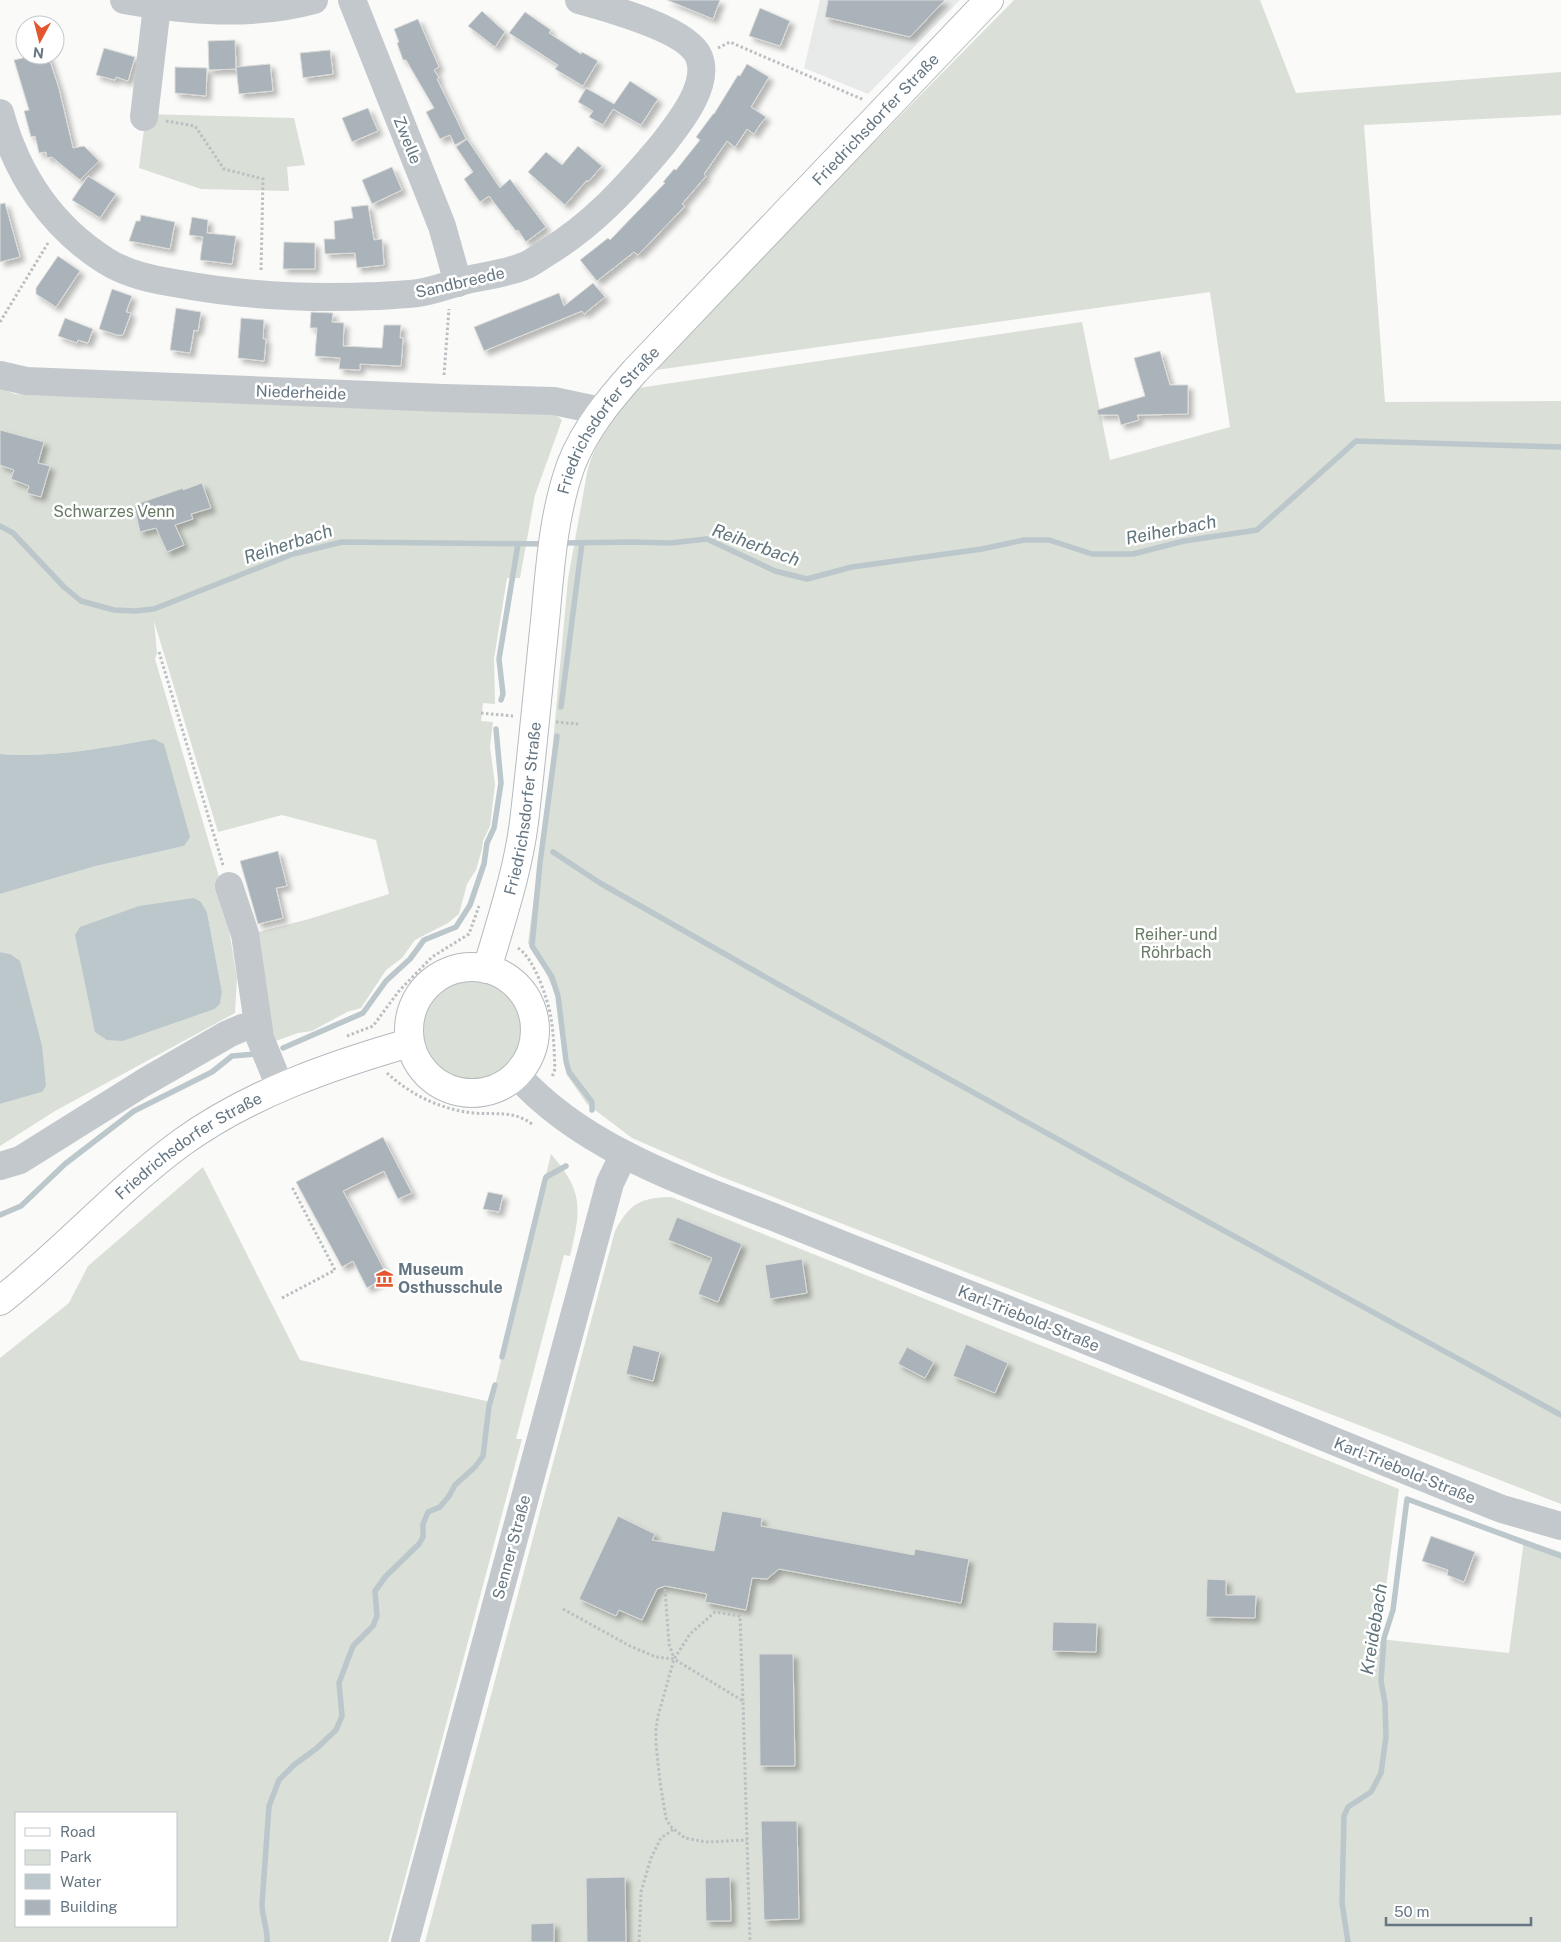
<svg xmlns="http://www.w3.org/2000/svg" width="1561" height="1942" font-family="'Public Sans',sans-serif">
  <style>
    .built { fill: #e8e9e9 }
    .green { fill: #dadfd7; fill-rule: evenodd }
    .water { fill: #bbc7cb }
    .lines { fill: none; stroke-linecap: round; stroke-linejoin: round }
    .stream { stroke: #bbc7cb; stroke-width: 5.5 }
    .building { fill: #aab3b9; stroke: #dcdcda; filter: url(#shadow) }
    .major-casing { stroke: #b5babe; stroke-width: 30 }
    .path { stroke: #bbbfc2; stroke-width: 3; stroke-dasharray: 2.5 2.5; stroke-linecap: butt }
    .minor { stroke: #c3c8cc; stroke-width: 28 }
    .major { stroke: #fff; stroke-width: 28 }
    .labels { text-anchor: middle; stroke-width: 5; stroke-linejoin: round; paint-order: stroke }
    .street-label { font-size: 16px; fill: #657683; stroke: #fff }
    .park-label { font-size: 16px; fill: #687a64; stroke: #fff }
    .poi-label { font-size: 16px; font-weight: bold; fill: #657683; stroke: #fff; text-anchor: start }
    .water-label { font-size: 18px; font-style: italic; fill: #60757c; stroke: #fff }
  </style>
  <defs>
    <filter id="shadow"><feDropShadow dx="4.5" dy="4.5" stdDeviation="2.5" flood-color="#0004"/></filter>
  </defs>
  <rect width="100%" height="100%" fill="#fafaf8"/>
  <!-- built -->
  <polygon class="built" points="820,0 960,0 868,94 804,68"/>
  <!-- green -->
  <g class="green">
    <path d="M1014,0H1260L1296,93L1561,72V115L1364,125L1385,402L1561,401V1504L717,1175L632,1138L587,1104L567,1075L557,998L543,966L528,943L551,765L568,579L587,473C595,438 617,415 638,388L1082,322L1110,460L1230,427L1210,292L649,371Z"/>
    <polygon points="146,114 294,118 305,165 287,167 289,191 201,189 139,168"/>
    <path d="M0,388L15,394L31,395L552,412L562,420L535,495L520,578H507L494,659L495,704L483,703L481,721L493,722L490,747L495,784L490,826L483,841L482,849L476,870L467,884L459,914L448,923L415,940L402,958L386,970L361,1008L347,1012L312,1031L298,1033L270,1043L254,933L309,919L389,894L376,840L282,815L218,832L154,621L157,653L155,659L222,887L237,978L235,1013L55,1111L0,1146V1104L42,1092L46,1086L10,954L0,952V894L96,866L184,846L154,739C103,748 52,758 0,754ZM201,902L207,912L222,992L220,1004L215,1009L123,1041Z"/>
    <circle cx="471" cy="1030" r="53"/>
    <path d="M551,1154C584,1192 581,1209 570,1256L564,1255L516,1439H522L388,1942H0V1358L69,1303L88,1266L203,1167L300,1360L491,1402ZM16,1813H176V1926H16Z"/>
    <path d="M671,1197L1399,1489L1379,1639L1509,1653L1524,1540L1561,1552V1942H425L615,1231C630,1203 640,1198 671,1197Z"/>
  </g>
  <!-- water -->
  <g class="water">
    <path d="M154,739L164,744L190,837L184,846L96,866L0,894V754C52,758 103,748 154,739Z"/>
    <polygon points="194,898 201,902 207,912 222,992 220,1004 215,1009 123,1041 107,1040 95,1032 75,935 80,927 139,906"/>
    <polygon points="0,952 10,954 20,961 42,1046 46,1086 42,1092 0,1104"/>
  </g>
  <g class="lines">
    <!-- stream -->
    <g class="stream">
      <polyline points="0,526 13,533 64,587 81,601 114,610 135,611 154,609 293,554 342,542 547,544"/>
      <polyline points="561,543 634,542 670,543 707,539 775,571 807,579 852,567 982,549 1024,540 1049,540 1092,554 1133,554 1184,541 1257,530 1356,441 1561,447"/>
      <polyline points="501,700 503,694 499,659 518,544"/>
      <polyline points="561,707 582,543"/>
      <polyline points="557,736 540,863 532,946 552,977 558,996 566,1061 569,1072 592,1102 592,1110"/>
      <polyline points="553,852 600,883 790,991 1126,1177 1561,1415"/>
      <polyline points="283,1048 363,1013 386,981 410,959 424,940 456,927 470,905 484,864 487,843 494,828 501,783 496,729"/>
      <polyline points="0,1215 21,1206 65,1164 134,1111 212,1072 232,1056 256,1054"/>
      <polyline points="502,1357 545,1180 546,1177 566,1166"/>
      <path d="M267,1942C268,1929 262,1917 262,1904L269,1806L279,1780L294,1765L317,1748L336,1730L342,1716L339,1683L353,1646L373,1626L377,1616L375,1591L386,1576L419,1544L423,1537V1524L428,1512L440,1507L449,1496L455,1485L475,1467L483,1456L489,1406L495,1385"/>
      <polyline points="1348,1942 1342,1903 1344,1816 1348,1807 1371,1792 1381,1773 1386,1737 1385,1703 1381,1681 1384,1638 1393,1610 1407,1499 1561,1556"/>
    </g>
  </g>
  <!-- building -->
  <g class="building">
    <polygon points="667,0 720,0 713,19"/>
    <polygon points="828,0 945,0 910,37 825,17"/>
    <polygon points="760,8 790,21 780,46 749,36"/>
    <polygon points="482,11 505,32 495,47 468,26"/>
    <polygon points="525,12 551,30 549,33 581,54 582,52 598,61 583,86 555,69 558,65 509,33"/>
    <polygon points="418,19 439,67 434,70 439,78 437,79 466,139 455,145 450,135 440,139 426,112 434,108 406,60 403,60 397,43 399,42 394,29"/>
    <polygon points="235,40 236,69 209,70 208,41"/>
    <polygon points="104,48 135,57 128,81 116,77 115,80 96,75"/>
    <polygon points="330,50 333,74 303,78 300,53"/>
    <polygon points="23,55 48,55 59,89 73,148 84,146 99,161 80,180 52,157 47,158 46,152 39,153 35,136 31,137 24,111 29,110 14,60 23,58"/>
    <polygon points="270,64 273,91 239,94 236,67"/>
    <polygon points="747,64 769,77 751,107 766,117 759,126 754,134 747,129 735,147 727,141 704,174 706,176 682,204 685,206 638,255 634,252 597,281 580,260 608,238 610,240 665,183 663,182 674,169 676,170 700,140 696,137 713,114 714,114 738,75 740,76"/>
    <polygon points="175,67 207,68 206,96 175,93"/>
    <polygon points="630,81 658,99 641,125 613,109 603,125 589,117 593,111 578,102 586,88 614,104"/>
    <polygon points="368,108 378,131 352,142 342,118"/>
    <polygon points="467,139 500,188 510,179 546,227 526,242 518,230 516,231 489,196 480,202 464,179 473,172 456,147"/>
    <polygon points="578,146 602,166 588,182 587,180 565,205 528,172 546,152 562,165"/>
    <polygon points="392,167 402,190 372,204 362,180"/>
    <polygon points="88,176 116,194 100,218 72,200"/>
    <polygon points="5,203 20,257 0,262 0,204"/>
    <polygon points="368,205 374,240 382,239 384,265 357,268 355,253 325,254 324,239 335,239 334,221 353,218 351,207"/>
    <polygon points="141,215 175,222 170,249 129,241 136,221 140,221"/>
    <polygon points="192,217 208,220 207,233 236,236 232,264 200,260 203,237 189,235"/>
    <polygon points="284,242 315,243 315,269 283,269"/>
    <polygon points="58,256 80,271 56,307 36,294 36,288"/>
    <polygon points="593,283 605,297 584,314 582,311 484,351 474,327 559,293 564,306"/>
    <polygon points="112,289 132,296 126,312 131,313 123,335 117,335 99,329"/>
    <polygon points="176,308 201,312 198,331 194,330 190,353 170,350"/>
    <polygon points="311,312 333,313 332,322 344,323 343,346 382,348 384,325 401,325 400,338 403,338 401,366 360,364 360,370 339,369 340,358 315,356 317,328 310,328"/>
    <polygon points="65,318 93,329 88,343 78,340 77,343 58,336"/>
    <polygon points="241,318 264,320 263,339 266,339 264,361 238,358"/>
    <polygon points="1160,351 1170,385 1188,385 1188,414 1137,415 1139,420 1121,425 1118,415 1098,415 1097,410 1145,396 1134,358"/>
    <polygon points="0,430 44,442 38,463 50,466 41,497 27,493 29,486 11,479 14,470 0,465"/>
    <polygon points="202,483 211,508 191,514 193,519 175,525 184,545 167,552 156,528 140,532 134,505 183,488 183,490"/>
    <polygon points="278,851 287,886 276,888 283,918 258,924 240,861"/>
    <polygon points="383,1137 412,1193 398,1199 384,1171 343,1191 388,1277 367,1288 353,1261 342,1267 296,1182"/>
    <polygon points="488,1192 503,1195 499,1212 483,1209"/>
    <polygon points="677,1217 742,1244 718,1302 698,1294 712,1258 668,1240"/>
    <polygon points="802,1259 807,1293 770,1299 765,1265"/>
    <polygon points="966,1344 1008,1363 995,1393 953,1376"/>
    <polygon points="633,1345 660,1352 653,1381 626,1374"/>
    <polygon points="907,1347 934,1362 925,1378 898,1364"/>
    <polygon points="722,1511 762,1518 761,1526 914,1555 915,1549 969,1559 961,1603 779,1569 767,1579 752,1578 746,1610 705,1602 707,1594 665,1586 657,1589 642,1620 619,1610 616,1616 579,1599 618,1516 655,1534 652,1540 714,1551"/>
    <polygon points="1431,1536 1475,1552 1464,1582 1447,1575 1448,1570 1422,1561"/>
    <polygon points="1207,1579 1226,1580 1226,1595 1256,1595 1255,1618 1206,1617"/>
    <polygon points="1053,1622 1097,1623 1096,1652 1052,1651"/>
    <polygon points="759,1654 793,1654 795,1766 760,1766"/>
    <polygon points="761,1821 797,1821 799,1919 764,1920"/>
    <polygon points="625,1877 626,1942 587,1942 586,1878"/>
    <polygon points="730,1877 731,1921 706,1921 705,1878"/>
    <polygon points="554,1923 554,1942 531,1942 531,1924"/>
  </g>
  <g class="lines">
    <defs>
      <g id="major">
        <circle cx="472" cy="1030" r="63"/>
        <path id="s1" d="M487,969C501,921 518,871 524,822C532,755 538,688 545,621C550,569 553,515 571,465C585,429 609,400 635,371L989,0"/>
        <path id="s2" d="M0,1301C63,1252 116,1191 181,1143C249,1094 329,1066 409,1043"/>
      </g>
    </defs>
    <!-- major casing -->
    <use href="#major" class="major-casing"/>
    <!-- path -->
    <g class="path">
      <polyline points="718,48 730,42 864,100"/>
      <polyline points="166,121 195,126 224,169 263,179 261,272"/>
      <polyline points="0,322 48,243"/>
      <polyline points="444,375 449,309"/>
      <polyline points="159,652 223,865"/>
      <polyline points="481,713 513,716"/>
      <polyline points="556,722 578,724"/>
      <path d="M518,948C534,958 548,999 551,1018C554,1035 554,1052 555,1069L552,1077"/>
      <polyline points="347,1036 373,1026 399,991 432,957 469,934 479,906"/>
      <path d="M387,1073C411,1095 440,1109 473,1113C496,1115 513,1110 532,1124"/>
      <polyline points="282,1298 335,1270 292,1187"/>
      <polyline points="665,1589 669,1644 674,1658"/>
      <polyline points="563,1609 630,1646 656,1657 674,1659 743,1701 750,1942"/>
      <polyline points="743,1701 740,1616 715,1612 690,1634 674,1659 658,1716 656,1729 656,1744 660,1782 666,1818 670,1826 685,1838 706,1842 747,1840"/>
      <polyline points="639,1942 641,1892 651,1858 661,1838 674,1829"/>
    </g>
    <!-- minor -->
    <g class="minor">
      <path d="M124,0C186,11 252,17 314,0"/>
      <polyline points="352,0 442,226 458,283"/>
      <path d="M0,113C17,175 52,227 106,261C128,275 155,280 180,284C245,296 311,299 377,296C390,295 405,295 418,293C433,291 448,285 463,281C483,276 505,274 524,266C532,263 539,257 546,253C593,225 628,186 663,144C680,122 710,85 699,57C688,29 607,8 579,0"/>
      <polyline points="144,117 157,6"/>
      <polyline points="0,375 26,381 443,398 554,401 601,411"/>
      <polyline points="229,886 245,934 260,1038 280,1087"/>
      <path d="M517,1075C584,1150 690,1184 781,1220C860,1252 939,1283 1019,1314C1181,1377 1341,1445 1502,1509L1561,1526"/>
      <polyline points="0,1166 20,1160 143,1083 228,1034 242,1028 257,1025"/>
      <polyline points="405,1942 610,1183 624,1154"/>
    </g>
    <!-- major -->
    <use href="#major" class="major"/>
  </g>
  <!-- icons -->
  <defs>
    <symbol id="museum-bare" viewBox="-9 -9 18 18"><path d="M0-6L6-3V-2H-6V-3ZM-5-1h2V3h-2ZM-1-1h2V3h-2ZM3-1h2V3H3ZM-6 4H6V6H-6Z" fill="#e4572e" stroke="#fff" stroke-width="2.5" paint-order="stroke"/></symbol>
  </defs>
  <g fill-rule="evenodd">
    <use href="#museum-bare" x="372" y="1266" width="25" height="25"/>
  </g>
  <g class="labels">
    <!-- street labels -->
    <g class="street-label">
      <text dy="6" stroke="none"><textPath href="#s1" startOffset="975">Friedrichsdorfer Straße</textPath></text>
      <text transform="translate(408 140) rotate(68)" y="6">Zwelle</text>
      <text transform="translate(460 282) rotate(-13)" y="6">Sandbreede</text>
      <text transform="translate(301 392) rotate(2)" y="6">Niederheide</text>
      <text dy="6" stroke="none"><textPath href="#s1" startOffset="570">Friedrichsdorfer Straße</textPath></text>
      <text dy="6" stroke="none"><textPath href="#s1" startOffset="165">Friedrichsdorfer Straße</textPath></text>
      <text dy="6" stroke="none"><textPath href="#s2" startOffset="245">Friedrichsdorfer Straße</textPath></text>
      <text transform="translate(1029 1318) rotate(22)" y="6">Karl-Triebold-Straße</text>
      <text transform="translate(1405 1470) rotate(22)" y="6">Karl-Triebold-Straße</text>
      <text transform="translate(511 1547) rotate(-75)" y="6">Senner Straße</text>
    </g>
    <!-- park labels -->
    <g class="park-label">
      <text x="114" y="517">Schwarzes Venn</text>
      <text x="1176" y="940">Reiher- und<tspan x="1176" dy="18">Röhrbach</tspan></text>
    </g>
    <!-- poi labels -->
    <g class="poi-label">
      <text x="398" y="1275">Museum<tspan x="398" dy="18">Osthusschule</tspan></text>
    </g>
    <!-- water labels -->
    <g class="water-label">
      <text transform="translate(1171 530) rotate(-11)" y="6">Reiherbach</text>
      <text transform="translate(288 544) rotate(-18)" y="6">Reiherbach</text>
      <text transform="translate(756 545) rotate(20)" y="6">Reiherbach</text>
      <text transform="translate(1374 1629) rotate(-81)" y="6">Kreidebach</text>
    </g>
  </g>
  <!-- legend -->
  <rect x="15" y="1812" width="162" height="115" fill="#ffffff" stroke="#c1c8cd"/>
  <rect x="25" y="1828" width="25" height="8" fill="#ffffff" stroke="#c1c8cd"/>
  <text x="60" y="1837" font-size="15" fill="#657683">Road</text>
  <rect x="25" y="1850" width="25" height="15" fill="#dadfd7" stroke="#c1c8cd"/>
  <text x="60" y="1862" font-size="15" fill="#657683">Park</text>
  <rect x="25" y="1874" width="25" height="15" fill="#bbc7cb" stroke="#c1c8cd"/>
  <text x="60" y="1887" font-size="15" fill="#657683">Water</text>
  <rect x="25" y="1900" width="25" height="15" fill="#aab3b9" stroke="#c1c8cd"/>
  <text x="60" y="1912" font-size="15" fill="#657683">Building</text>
  <!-- north arrow -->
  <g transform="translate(40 40) rotate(187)"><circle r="24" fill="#ffffff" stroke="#c1c8cd"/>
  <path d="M0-4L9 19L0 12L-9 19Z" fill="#e4572e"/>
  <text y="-8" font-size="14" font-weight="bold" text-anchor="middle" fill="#657683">N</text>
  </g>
  <!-- scale -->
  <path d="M1386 1917v8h145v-8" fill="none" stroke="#657683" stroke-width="2.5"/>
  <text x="1394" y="1917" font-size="15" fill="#657683" stroke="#ffffff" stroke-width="4" paint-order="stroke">50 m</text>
</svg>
